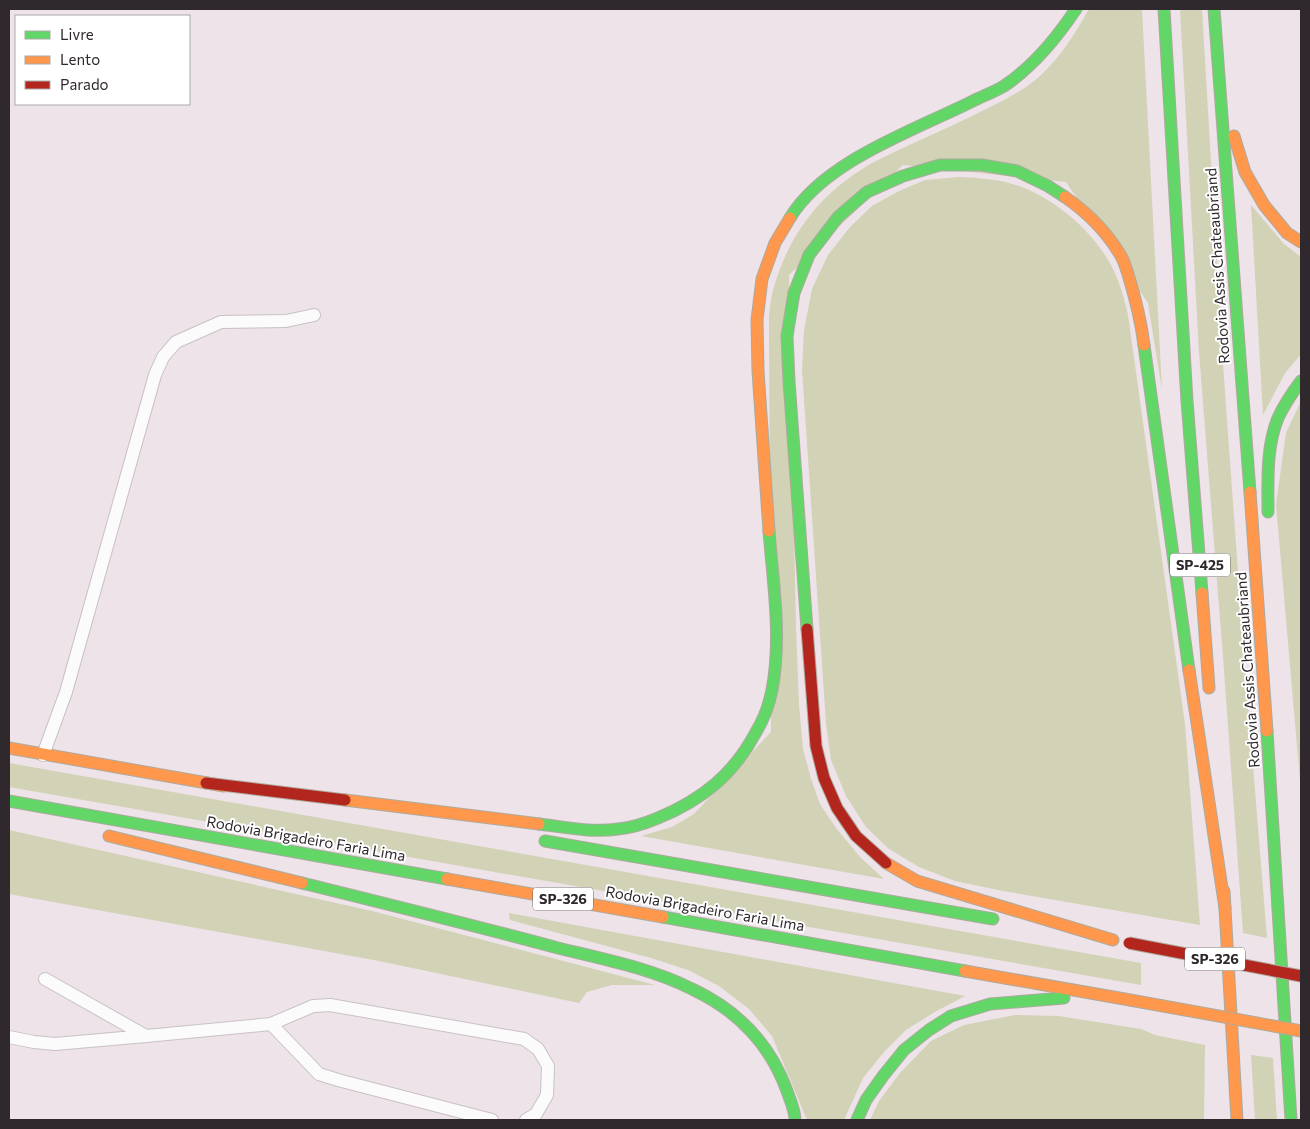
<svg xmlns="http://www.w3.org/2000/svg" width="1310" height="1129" font-family="Commissioner,sans-serif">
  <style>
    .green { fill: #d2d2b6 }
    .lines { fill: none; stroke-linecap: round; stroke-linejoin: round }
    .lane-casing { stroke: #c8c1c5; stroke-width: 14 }
    .fast-casing { stroke: #adaa9f; stroke-width: 13 }
    .slow-casing { stroke: #adaa9f; stroke-width: 13 }
    .jam-casing { stroke: #adaa9f; stroke-width: 13 }
    .lane { stroke: #fcfbfc; stroke-width: 12 }
    .fast { stroke: #63d668; stroke-width: 11 }
    .slow { stroke: #ff974d; stroke-width: 11 }
    .jam { stroke: #b3261e; stroke-width: 11 }
    .slow-bridge-casing { stroke: #adaa9f; stroke-width: 13; stroke-linecap: butt }
    .jam-bridge-casing { stroke: #adaa9f; stroke-width: 13; stroke-linecap: butt }
    .slow-bridge { stroke: #ff974d; stroke-width: 11 }
    .jam-bridge { stroke: #b3261e; stroke-width: 11 }
    .labels { text-anchor: middle; stroke-width: 4; stroke-linejoin: round; paint-order: stroke }
    .shield { fill: #fff; stroke: #6d686b; stroke-width: 1 }
    .shield-label { font-size: 14px; font-weight: bold; fill: #2f282c }
    .street-label { font-size: 15px; fill: #2f282c; stroke: #fff }
  </style>
  <rect width="100%" height="100%" fill="#ede3e8"/>
  <!-- green -->
  <g class="green">
    <path d="M1089,9H1142L1162,390L1148,303L1066,182L903,165L789,275L796,629L799,705L803,749L811,779L820,804L836,828L860,857L884,879L641,836L672,827L694,814L771,732L769,317C770,307 771,296 774,287C790,231 824,189 876,161C907,145 940,132 972,116C995,104 1020,94 1040,76C1061,57 1076,32 1089,9Z"/>
    <polygon points="1180,9 1202,9 1222,350 1244,655 1267,938 1243,933 1223,657 1199,352"/>
    <path d="M959,177C980,178 999,179 1019,186C1059,200 1102,239 1117,278C1122,290 1125,303 1128,315L1185,724L1200,925L1003,891L955,881L919,867L889,849L866,827L846,796L831,760L826,723L802,370L804,330L812,289L828,255L850,227L872,206L899,191L925,180Z"/>
    <polygon points="1251,205 1284,244 1301,257 1301,354 1285,373 1263,415"/>
    <polygon points="1301,401 1301,792 1276,504 1286,433"/>
    <polygon points="9,763 1141,963 1141,985 9,787"/>
    <polygon points="9,830 372,911 655,985 612,985 587,992 579,1003 379,961 9,894"/>
    <polygon points="509,913 965,996 933,1013 906,1030 884,1052 863,1078 844,1120 807,1120 772,1036 749,1009 719,986 688,970 651,958 510,920"/>
    <polygon points="1015,1015 1059,1016 1141,1029 1155,1035 1205,1045 1204,1120 870,1120 879,1101 900,1073 931,1041 964,1025"/>
    <polygon points="1251,1055 1273,1058 1277,1120 1255,1120"/>
  </g>
  <g class="lines">
    <defs>
      <g id="lane">
        <polyline points="43,755 66,692 155,375 163,357 176,342 221,322 286,321 314,315"/>
        <polyline points="45,979 146,1036"/>
        <polyline points="271,1024 319,1074 338,1080 492,1120"/>
        <polyline points="9,1037 34,1042 55,1044 146,1036 271,1024 313,1006 330,1005 524,1039 538,1049 548,1066 547,1095 536,1114 526,1120"/>
      </g>
      <g id="fast">
        <polyline points="1164,9 1187,401 1202,593"/>
        <polyline points="1214,9 1250,492"/>
        <path d="M790,218C824,161 915,130 973,101C983,96 994,92 1004,86C1034,66 1056,39 1076,9"/>
        <polyline points="1144,345 1189,670"/>
        <path d="M1268,512C1268,481 1266,447 1278,418C1284,405 1292,393 1301,381"/>
        <polyline points="807,629 789,381 787,336 794,293 809,255 838,217 867,192 903,176 940,165 982,165 1017,171 1048,186 1065,197"/>
        <polyline points="1267,731 1291,1120"/>
        <polyline points="9,801 447,879"/>
        <path d="M539,824C565,827 592,833 618,829C632,828 646,823 658,818C702,800 734,774 756,732C764,719 769,705 772,690C782,638 773,583 769,531"/>
        <polyline points="545,841 993,919"/>
        <path d="M302,883C387,904 473,925 558,948C603,959 650,968 692,989C737,1010 770,1044 787,1091C790,1100 795,1110 795,1120"/>
        <polyline points="663,917 965,971"/>
        <polyline points="857,1120 866,1100 883,1076 904,1050 929,1030 951,1016 990,1004 1064,998"/>
      </g>
      <g id="slow">
        <polyline points="1234,136 1245,172 1264,205 1287,233 1301,242"/>
        <path d="M1065,197C1088,213 1107,232 1121,256C1124,261 1126,268 1128,274C1135,297 1141,321 1144,345"/>
        <polyline points="1250,492 1267,731"/>
        <polyline points="769,531 758,371 757,320 762,279 775,243 790,218"/>
        <polyline points="1202,593 1209,688"/>
        <polyline points="1189,670 1225,908"/>
        <polyline points="9,748 224,786"/>
        <polyline points="345,800 539,824"/>
        <polyline points="109,836 302,883"/>
        <polyline points="886,863 917,881 1113,940"/>
        <polyline points="447,879 663,917"/>
        <polyline points="1224,891 1237,1120"/>
        <polyline points="965,971 1130,1000"/>
      </g>
      <g id="jam">
        <polyline points="807,629 816,746 824,778 837,808 856,836 886,863"/>
        <polyline points="206,783 345,800"/>
      </g>
    </defs>
    <!-- lane casing -->
    <use href="#lane" class="lane-casing"/>
    <!-- fast casing -->
    <use href="#fast" class="fast-casing"/>
    <!-- slow casing -->
    <use href="#slow" class="slow-casing"/>
    <!-- jam casing -->
    <use href="#jam" class="jam-casing"/>
    <!-- lane -->
    <use href="#lane" class="lane"/>
    <!-- fast -->
    <use href="#fast" class="fast"/>
    <!-- slow -->
    <use href="#slow" class="slow"/>
    <!-- jam -->
    <use href="#jam" class="jam"/>
    <defs>
      <polyline id="slow-bridge" points="1130,1000 1301,1031"/>
      <polyline id="jam-bridge" points="1129,943 1301,976"/>
    </defs>
    <!-- slow-bridge casing -->
    <use href="#slow-bridge" class="slow-bridge-casing"/>
    <!-- jam-bridge casing -->
    <use href="#jam-bridge" class="jam-bridge-casing"/>
    <!-- slow-bridge -->
    <use href="#slow-bridge" class="slow-bridge"/>
    <!-- jam-bridge -->
    <use href="#jam-bridge" class="jam-bridge"/>
  </g>
  <g class="labels">
    <!-- shield labels -->
    <g class="shield">
      <rect x="1170" y="553.5" width="60" height="23" rx="4"/>
      <rect x="533" y="887.5" width="60" height="23" rx="4"/>
      <rect x="1185" y="947.5" width="60" height="23" rx="4"/>
    </g>
    <g class="shield-label">
      <text x="1200" y="570">SP-425</text>
      <text x="563" y="904">SP-326</text>
      <text x="1215" y="964">SP-326</text>
    </g>
    <!-- street labels -->
    <g class="street-label">
      <text transform="translate(1218 266) rotate(-94)" y="5">Rodovia Assis Chateaubriand</text>
      <text transform="translate(1248 670) rotate(-94)" y="5">Rodovia Assis Chateaubriand</text>
      <text transform="translate(306 839) rotate(10)" y="5">Rodovia Brigadeiro Faria Lima</text>
      <text transform="translate(705 909) rotate(10)" y="5">Rodovia Brigadeiro Faria Lima</text>
    </g>
  </g>
  <!-- border -->
  <rect width="1310" height="1129" fill="none" stroke="#2f282c" stroke-width="20"/>
  <!-- legend -->
  <rect x="15" y="15" width="175" height="90" fill="#ffffff" stroke="#aca9ab"/>
  <rect x="25" y="31" width="25" height="8" fill="#63d668" stroke="#aca9ab"/>
  <text x="60" y="40" font-size="15" fill="#2f282c">Livre</text>
  <rect x="25" y="56" width="25" height="8" fill="#ff974d" stroke="#aca9ab"/>
  <text x="60" y="65" font-size="15" fill="#2f282c">Lento</text>
  <rect x="25" y="81" width="25" height="8" fill="#b3261e" stroke="#aca9ab"/>
  <text x="60" y="90" font-size="15" fill="#2f282c">Parado</text>
</svg>
